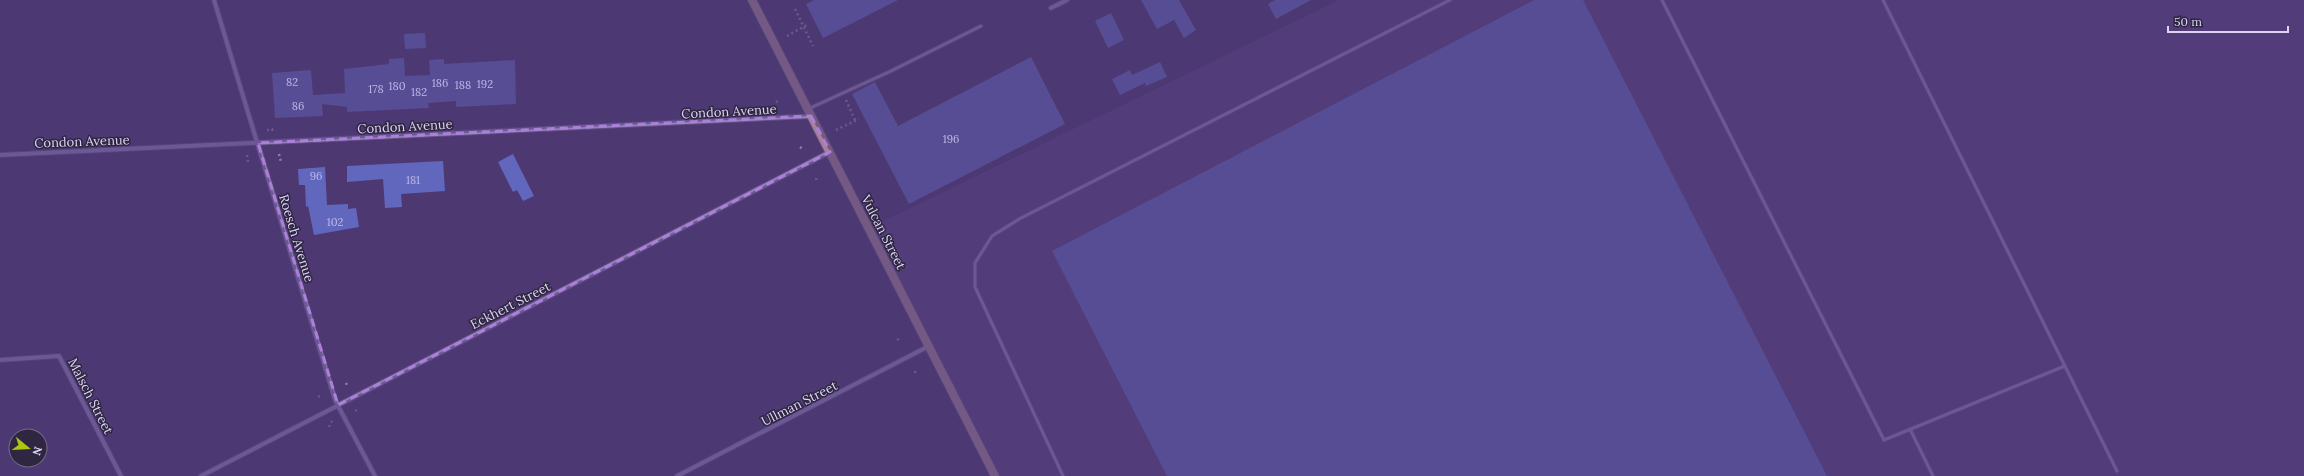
<svg xmlns="http://www.w3.org/2000/svg" width="2304" height="476" font-family="Lora,serif">
  <style>
    .built { fill: #594183 }
    .building { fill: #6267be }
    .lines { fill: none; stroke-linecap: round; stroke-linejoin: round }
    .lane-casing { stroke: #635182; stroke-width: 5 }
    .street-casing { stroke: #635182; stroke-width: 6 }
    .secondary-casing { stroke: #635182; stroke-width: 10 }
    .path { stroke: #9080af; stroke-width: 2.5; stroke-dasharray: 2 3; stroke-linecap: butt }
    .lane { stroke: #937ebf; stroke-width: 3 }
    .street { stroke: #937ebf; stroke-width: 4 }
    .secondary { stroke: #a7819b; stroke-width: 8 }
    .marked { fill: none; stroke: #ac80da; stroke-width: 3; stroke-dasharray: 8 5; stroke-linejoin: round }
    .labels { text-anchor: middle; stroke-width: 3; stroke-linejoin: round; paint-order: stroke }
    .number-label { font-size: 11px; fill: #beb8e8 }
    .street-label { font-size: 13px; fill: #ddd3f6; stroke: #2f2741 }
  </style>
  <rect width="100%" height="100%" fill="#4d3872"/>
  <!-- built -->
  <polygon class="built" points="1339,0 2304,0 2304,476 996,476 869,228"/>
  <!-- building -->
  <g class="building">
    <polygon points="814,0 898,0 823,38 806,4"/>
    <polygon points="1141,0 1179,0 1196,30 1184,38 1174,20 1157,29"/>
    <polygon points="1275,0 1311,0 1276,19 1268,4"/>
    <polygon points="1534,0 1583,0 1827,476 1167,476 1052,251"/>
    <polygon points="1111,13 1124,40 1108,48 1095,21"/>
    <polygon points="425,33 426,48 405,49 404,34"/>
    <polygon points="1031,57 1065,124 909,204 852,94 875,82 898,126"/>
    <polygon points="404,58 405,76 430,75 429,60 444,59 444,64 515,60 516,104 456,107 456,101 428,103 429,108 347,112 347,107 322,104 323,116 275,118 272,73 311,70 313,95 345,93 344,69 389,64 389,59"/>
    <polygon points="1160,62 1167,77 1146,86 1145,83 1120,95 1112,79 1130,70 1132,75"/>
    <polygon points="513,154 534,196 523,201 517,190 513,192 498,162"/>
    <polygon points="443,161 445,191 401,194 402,207 385,208 383,179 347,182 347,166"/>
    <polygon points="325,167 327,205 348,204 348,209 356,208 359,227 314,235 308,206 306,207 305,185 299,185 298,169"/>
  </g>
  <g class="lines">
    <defs>
      <g id="lane">
        <polyline points="1662,0 1884,440 2065,366"/>
        <polyline points="1883,0 2117,471"/>
        <polyline points="808,109 891,71 981,26"/>
        <polyline points="1910,429 1933,476"/>
        <polyline points="1063,476 975,287 975,263 992,236 1021,218 1450,0"/>
      </g>
      <g id="street">
        <polyline points="214,0 335,400 375,476"/>
        <polyline points="1051,8 1067,0"/>
        <polyline points="0,155 811,116"/>
        <polyline points="0,360 59,356 121,476"/>
        <polyline points="201,476 830,152"/>
        <polyline points="677,476 929,346"/>
      </g>
      <polyline id="secondary" points="752,0 995,476"/>
    </defs>
    <!-- lane casing -->
    <use href="#lane" class="lane-casing"/>
    <!-- street casing -->
    <use href="#street" class="street-casing"/>
    <!-- secondary casing -->
    <use href="#secondary" class="secondary-casing"/>
    <!-- path -->
    <g class="path">
      <polyline points="795,9 813,46"/>
      <polyline points="787,36 807,25"/>
      <polyline points="846,100 855,120"/>
      <polyline points="776,101 780,104"/>
      <polyline points="267,130 272,129 273,132"/>
      <polyline points="836,130 859,119"/>
      <polyline points="800,147 804,150"/>
      <polyline points="279,154 281,162"/>
      <polyline points="247,155 248,162"/>
      <polyline points="816,180 817,176"/>
      <polyline points="897,339 901,341"/>
      <polyline points="915,373 916,369"/>
      <polyline points="346,383 347,385"/>
      <polyline points="318,396 322,398"/>
      <polyline points="355,410 357,411"/>
      <polyline points="329,427 332,421"/>
    </g>
    <!-- lane -->
    <use href="#lane" class="lane"/>
    <!-- street -->
    <use href="#street" class="street"/>
    <!-- secondary -->
    <use href="#secondary" class="secondary"/>
  </g>
  <!-- marked area -->
  <path d="M0 0H2304V476H0ZM811,116L830,152L338,405L258,143Z" fill="#4d3872" fill-opacity=".55" fill-rule="evenodd"/>
  <path class="marked" d="M811,116L830,152L338,405L258,143Z"/>
  <g class="labels">
    <!-- number labels -->
    <g class="number-label">
      <text x="292" y="86">82</text>
      <text x="440" y="87">186</text>
      <text x="485" y="88">192</text>
      <text x="463" y="89">188</text>
      <text x="397" y="90">180</text>
      <text x="376" y="93">178</text>
      <text x="419" y="96">182</text>
      <text x="298" y="110">86</text>
      <text x="951" y="143">196</text>
      <text x="316" y="180">96</text>
      <text x="413" y="184">181</text>
      <text x="335" y="226">102</text>
    </g>
    <!-- street labels -->
    <g class="street-label">
      <text transform="translate(729 111) rotate(-3)" y="5">Condon Avenue</text>
      <text transform="translate(405 126) rotate(-3)" y="5">Condon Avenue</text>
      <text transform="translate(82 141) rotate(-2)" y="5">Condon Avenue</text>
      <text transform="translate(884 232) rotate(63)" y="5">Vulcan Street</text>
      <text transform="translate(297 238) rotate(73)" y="5">Roesch Avenue</text>
      <text transform="translate(510 305) rotate(-27)" y="5">Eckhert Street</text>
      <text transform="translate(91 396) rotate(63)" y="5">Malsch Street</text>
      <text transform="translate(799 403) rotate(-27)" y="5">Ullman Street</text>
    </g>
  </g>
  <!-- north arrow -->
  <g transform="translate(28 448) rotate(108)"><circle r="19" fill="#2f2741" stroke="#756c89"/>
  <path d="M0-3L7 15L0 10L-7 15Z" fill="#adc60f"/>
  <text y="-6" font-size="11" font-weight="bold" text-anchor="middle" fill="#ddd3f6">N</text>
  </g>
  <!-- scale -->
  <path d="M2168 26v6h120v-6" fill="none" stroke="#ddd3f6" stroke-width="2"/>
  <text x="2174" y="26" font-size="12" fill="#ddd3f6" stroke="#2f2741" stroke-width="3" paint-order="stroke">50 m</text>
</svg>
